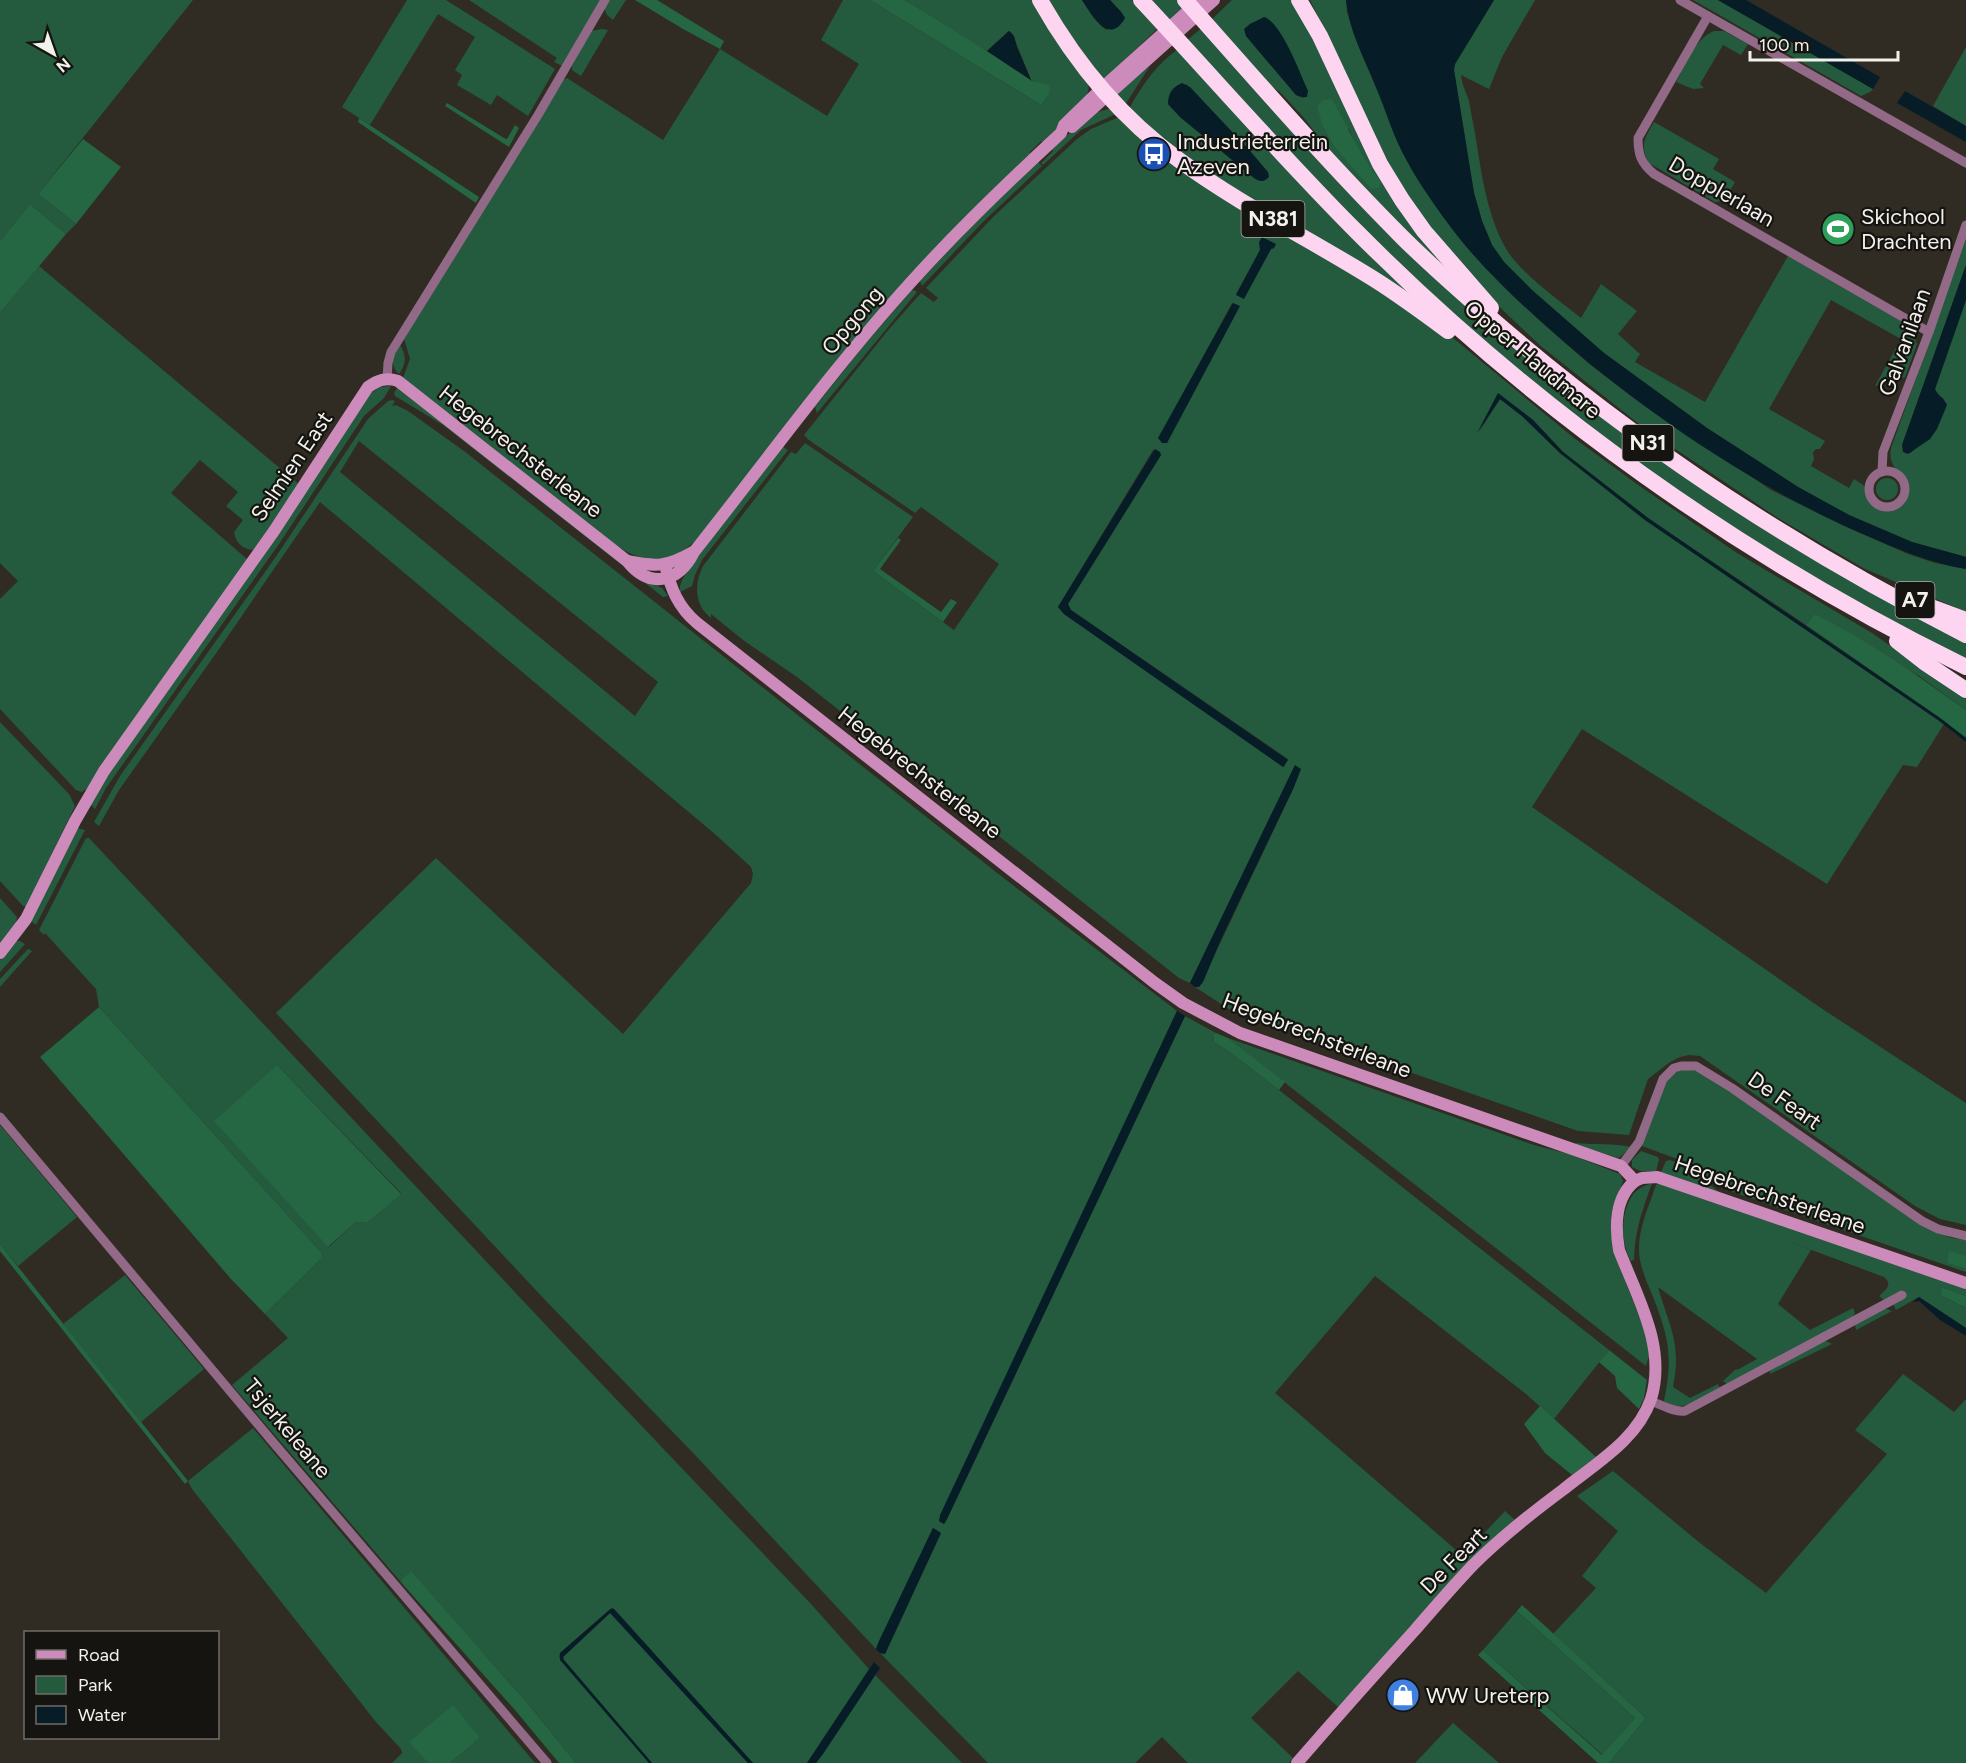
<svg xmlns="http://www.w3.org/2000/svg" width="1966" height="1763" font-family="Figtree,sans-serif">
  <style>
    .green { fill: #245a3d; fill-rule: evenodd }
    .forest { fill: #256643 }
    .water { fill: #061d27 }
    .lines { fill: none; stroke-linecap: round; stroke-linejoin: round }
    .street { stroke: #926987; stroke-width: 9 }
    .secondary { stroke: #cc8bba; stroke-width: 12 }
    .highway { stroke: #fed5f1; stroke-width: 16 }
    .labels { text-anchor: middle; stroke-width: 4.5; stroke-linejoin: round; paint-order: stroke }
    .shield { fill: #161411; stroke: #b1afaa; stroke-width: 1.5 }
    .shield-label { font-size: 21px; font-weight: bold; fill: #f3f1eb }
    .poi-label { font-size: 22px; fill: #f3f1eb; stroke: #161411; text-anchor: start }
    .street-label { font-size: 22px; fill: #f3f1eb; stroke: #161411 }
  </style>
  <rect width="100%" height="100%" fill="#302c23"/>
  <!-- green -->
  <g class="green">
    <polygon points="0,0 193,0 38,194 76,224 66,234 30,204 0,241"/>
    <polygon points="407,0 446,0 555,69 528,116 497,95 491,105 457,85 462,75 455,70 475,37 438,14 370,125 342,107"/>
    <polygon points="469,0 601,0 562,66 554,62 557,58"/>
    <polygon points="609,0 626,0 613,20 607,15 604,8"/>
    <path d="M843,0H870L1041,105L1047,98L1050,90L1031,80L1012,33L1009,31L987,51L905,0H1036L1088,81C1090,90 1087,95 1083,103L1043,143L1041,141L1030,152L1031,154L983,202L705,532C673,564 652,569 614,544L403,378L410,359L404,339L563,80L567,78L663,140L720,49L827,116L859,64L821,40Z"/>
    <polygon points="1044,0 1082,0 1102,27 1107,30 1122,13 1110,0 1132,0 1158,28 1104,80"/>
    <polygon points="1148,0 1178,0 1184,6 1167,21"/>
    <path d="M1232,0H1294L1377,165L1471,293L1401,227L1332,155L1304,118L1281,93L1264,81L1212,19ZM1264,18C1280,23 1300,74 1308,91L1304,98L1296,95L1246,36L1250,24ZM1323,127L1349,129L1355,144L1366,163L1353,166L1333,145Z"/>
    <polygon points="1310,0 1346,0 1347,12 1354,35 1407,161 1444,218 1503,286 1538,319 1588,363 1631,396 1771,490 1844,526 1908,554 1935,563 1966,569 1966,612 1863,568 1778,518 1644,428 1542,347 1511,318 1479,287 1404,198"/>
    <path d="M1494,0H1535L1502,57L1489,89L1461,75C1462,85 1466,92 1469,101C1471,112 1473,123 1475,133C1481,170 1486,211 1504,245C1517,271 1558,299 1581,318L1601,284L1637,311L1618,334L1640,354L1635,362L1705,402L1788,256L1910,326L1917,344L1905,377L1899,380L1875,386L1901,339L1831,300L1769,409L1825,441L1820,449H1816L1813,452L1814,459L1811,466L1849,488L1854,479L1866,487C1867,492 1867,497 1870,501C1879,515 1903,512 1907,495C1913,474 1886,473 1891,448L1966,239V265L1902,445L1911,453L1918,445L1930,439L1944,399L1937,394L1935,389L1966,300V557L1912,542L1849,515L1798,487L1707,428L1604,353L1533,291L1504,262L1492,245L1482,221L1474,193L1454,70L1455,64Z"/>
    <polygon points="1693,0 1718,0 1873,89 1870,92 1861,96"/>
    <polygon points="1203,27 1265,98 1582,401 1966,641 1966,659 1825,585 1661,480 1503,359 1374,241 1186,41"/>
    <polygon points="602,29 608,30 581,76 572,70 572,66 591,31"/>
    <path d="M1714,31H1724L1748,44L1741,55L1723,45L1700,84L1704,88L1693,89L1676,82C1686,65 1694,39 1714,31Z"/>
    <polygon points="1966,47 1966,126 1933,106"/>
    <path d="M1178,49L1430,310L1210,178L1128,111C1141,86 1155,66 1178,49ZM1186,84L1251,152L1254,178L1180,117L1168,104Z"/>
    <polygon points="1150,66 1125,105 1117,97 1118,91"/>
    <polygon points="1108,109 1113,110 1116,114 1081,130 1043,165 1041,163 1053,151 1052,149 1091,114"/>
    <path d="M1119,117L1441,328L1574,438L1641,487L1737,553L1872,633L1966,699V710L1919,676L1814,614L1806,625L1648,518L1563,452L1533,420L1498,394L1479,432L1500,399L1522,416L1560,453L1645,520L1944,724L1917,767L1903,765L1827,884L1582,729L1532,807L1818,1006L1966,1103V1225L1940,1219L1915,1206L1700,1056L1689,1055L1680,1057L1670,1062L1648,1079L1629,1135L1578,1131L1229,1009L1195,987H1199L1206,973L1294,787L1295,765L1190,983L1179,978L797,677L743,640L711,614V618C694,605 694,584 703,566L791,452L796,454L805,443L913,517L873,571L954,630L999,564L921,507L915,513L809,440L804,435L889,329L921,293L934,302L938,298L926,288L993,217L1077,139L1091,129ZM1260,243L1274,248L1271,249L1243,298L1236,294L1260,250ZM1232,303L1239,307L1167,442L1159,438ZM1153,450L1161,455L1068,604L1071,610L1288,759L1284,767L1064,614L1058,607Z"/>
    <path d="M1654,122L1719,159L1713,169L1735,182L1724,201L1715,202L1649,163C1639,145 1645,138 1654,122Z"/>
    <polygon points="1038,162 1042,166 982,223 922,286 920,281 977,221"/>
    <path d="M39,266L300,485L253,550C242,549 236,543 234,532L243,520L226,506L238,492L200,460L171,493L248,560L89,787L82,792L76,790L0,709V599L18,581L0,563V313Z"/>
    <polygon points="914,290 917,292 817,413 815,407 861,349 911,291"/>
    <path d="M400,345C407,355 406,365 399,374C389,365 393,355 400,345Z"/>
    <polygon points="391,386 384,398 364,416 279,544 106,788 95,809 89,803 371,393 380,387"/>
    <polygon points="397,388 648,582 662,588 668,596 663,597 443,425 395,396 394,393"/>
    <path d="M392,400L395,401L392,406L396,405L408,411L464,451L1001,876L1177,1011L939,1521L944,1524L947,1519L1185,1016L1216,1033L1213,1036L1214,1042L1232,1054L1279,1090L1609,1350L1554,1419L1526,1394L1375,1276L1275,1393L1463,1556L1505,1511L1515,1520L1338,1707L1298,1671L1251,1718L1293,1758L1289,1763H1188L1162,1737L1135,1763H988L880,1653L885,1654L941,1533L933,1528L876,1649L696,1456L547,1302L276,1013L436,858L623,1034L751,883L753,874L751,867L716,835L320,502L217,652L119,790L99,826L94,822L120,776L277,555L368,419L388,401ZM359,441L658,682L635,716L340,472Z"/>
    <polygon points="783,447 788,450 702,560 695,575 692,586 680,592 680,586 683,578 699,555"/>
    <circle cx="1887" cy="489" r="11"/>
    <polygon points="0,722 69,794 75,806 26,907 23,906 0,881"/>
    <polygon points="77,828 85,830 36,925 31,921"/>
    <path d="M86,838H89L558,1338L811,1604L869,1669L807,1763H753L614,1609H610L560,1653L559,1657L649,1763H576L529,1705L411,1572L400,1581L232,1385L288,1338L265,1314L321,1259V1252L99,1007L96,989L45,933L44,935L39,930ZM277,1065L401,1193L367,1223L356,1222L329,1247Z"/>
    <polygon points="0,898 17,917 16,924 0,945"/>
    <polygon points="16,941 20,941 25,944 0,972 0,960"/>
    <polygon points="28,949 32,951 0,987 0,979"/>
    <polygon points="1228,1038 1534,1145 1569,1154 1620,1174 1623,1181 1617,1198 1614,1253 1647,1336 1649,1356 1646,1366"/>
    <polygon points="1687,1069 1703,1072 1929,1228 1952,1238 1966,1240 1966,1262 1948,1263 1966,1269 1966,1272 1730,1191 1717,1184 1688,1163 1642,1146 1664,1082 1678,1071"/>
    <polygon points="0,1125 77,1217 18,1266 0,1244"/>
    <path d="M1576,1143C1595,1145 1613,1143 1631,1147L1619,1158L1575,1145Z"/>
    <polygon points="1641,1151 1658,1157 1659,1160 1656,1171 1640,1171 1632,1167 1632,1160"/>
    <polygon points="1670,1160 1686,1166 1724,1196 1660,1174 1666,1161"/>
    <path d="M1652,1183C1642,1212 1635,1229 1634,1260L1631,1261C1621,1243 1620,1214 1632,1196C1636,1189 1644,1186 1652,1183Z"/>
    <path d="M1659,1183L1966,1289V1296L1942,1287L1940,1295L1966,1308V1328L1919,1297L1896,1310L1893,1304L1906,1295L1904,1290L1884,1300L1879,1296C1886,1290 1893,1284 1884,1277L1710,1212L1811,1250L1778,1304L1810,1330L1853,1308L1855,1313L1853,1317L1728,1385L1723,1381L1736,1369L1737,1370L1757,1359L1658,1287C1669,1326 1682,1343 1673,1387L1690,1398L1718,1384L1720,1388C1703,1398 1684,1414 1664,1401C1673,1357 1669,1338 1653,1297C1647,1282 1640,1268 1639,1252C1638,1229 1649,1206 1656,1185Z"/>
    <polygon points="125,1275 204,1369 141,1422 63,1324"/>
    <polygon points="1884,1308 1892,1311 1856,1330 1855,1324"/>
    <polygon points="1824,1340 1832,1344 1770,1374 1770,1370"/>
    <polygon points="1903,1374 1954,1412 1966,1399 1966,1763 1609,1763 1646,1718 1553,1634 1596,1588 1582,1576 1618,1531 1577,1496 1613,1471 1700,1543 1766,1593 1887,1454 1855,1430"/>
    <polygon points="253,1428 535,1763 450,1763 480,1738 410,1741 428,1763 392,1763 402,1753 401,1749 376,1722 192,1489 188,1481"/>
    <polygon points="1517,1611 1635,1718 1603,1755 1483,1650"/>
    <polygon points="610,1613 611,1613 748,1763 652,1763 564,1660 563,1657"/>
    <polygon points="875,1675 962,1763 816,1763"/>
    <polygon points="1453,1723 1499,1763 1415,1763"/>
  </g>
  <!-- forest -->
  <g class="forest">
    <polygon points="635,0 657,0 724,41 720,49 683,29"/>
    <path d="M870,0H905L978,45L1032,81L1049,85C1052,94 1046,99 1041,105Z"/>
    <path d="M1332,99C1348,127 1360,156 1381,182L1379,188L1371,189L1333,145L1323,127L1317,106L1323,100Z"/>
    <polygon points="447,103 504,138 507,139 515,125 519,128 509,147 445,106"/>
    <polygon points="359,118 479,197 476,203 358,122"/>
    <polygon points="83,139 121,167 76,224 38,194"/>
    <polygon points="30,204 66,234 0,313 0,241"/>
    <polygon points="898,538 901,540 880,569 941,612 951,599 957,602 943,622 873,571"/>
    <path d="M1814,614C1868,640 1917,675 1966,710V738L1940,718L1806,625Z"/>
    <polygon points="99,1007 321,1252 321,1259 265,1314 231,1279 40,1057"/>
    <polygon points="1216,1033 1228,1038 1285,1082 1279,1090 1232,1054 1214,1042 1213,1035"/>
    <polygon points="277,1065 401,1194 367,1223 356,1222 328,1247 214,1121"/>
    <polygon points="0,1244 188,1481 185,1484 0,1251"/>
    <polygon points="1949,1251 1966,1256 1966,1269 1947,1263"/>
    <polygon points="1942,1287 1966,1296 1966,1308 1940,1295"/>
    <polygon points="1609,1350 1647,1380 1644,1398 1639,1409 1617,1388 1615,1376 1599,1362"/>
    <polygon points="1540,1406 1596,1457 1572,1475 1545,1453 1524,1424"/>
    <polygon points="411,1571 529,1705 576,1763 559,1763 515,1710 406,1588 400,1581"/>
    <polygon points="1522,1605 1646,1718 1609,1763 1598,1763 1478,1655 1483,1650 1602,1755 1635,1718 1517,1611"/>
    <polygon points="453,1705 480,1738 450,1763 428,1763 409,1742"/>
  </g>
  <!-- water -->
  <g class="water">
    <path d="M1082,0H1110L1122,13L1125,18C1109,47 1091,14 1082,0Z"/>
    <path d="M1346,0H1494L1455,64L1454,70L1474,193L1482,221L1492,245L1504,262L1533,291L1604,353L1707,428L1798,487L1849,515L1912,542L1966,557V569C1930,563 1897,549 1863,534C1750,485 1638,408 1546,326C1509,293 1472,258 1444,218C1431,200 1417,180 1407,161C1393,137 1386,110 1375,85C1364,58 1349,30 1346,0Z"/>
    <polygon points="1718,0 1746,0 1880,77 1873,89"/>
    <path d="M1264,17C1282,23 1300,74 1308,91L1307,97H1301L1296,95L1246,36L1244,29L1250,24Z"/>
    <polygon points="1009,31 1014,36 1017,47 1031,80 987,51"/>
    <path d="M1182,83L1190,87L1251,152L1268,172L1269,177C1264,182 1260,182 1254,178L1180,117L1168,104C1168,94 1172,87 1182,83Z"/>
    <polygon points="1905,91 1966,126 1966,142 1897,103"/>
    <polygon points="1262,237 1276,244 1274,248 1271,249 1244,299 1236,295 1260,250 1259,242"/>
    <path d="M1966,265V300L1935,389C1938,396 1944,398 1947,405L1937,429L1930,439L1908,454L1903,452L1902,445Z"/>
    <polygon points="1233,303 1240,306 1167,443 1162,443 1158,438"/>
    <polygon points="1498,393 1533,420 1563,452 1648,518 1940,718 1966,738 1966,742 1938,720 1645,520 1560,453 1522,416 1500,399 1477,433"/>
    <polygon points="1155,449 1160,452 1161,455 1068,604 1071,610 1288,760 1283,767 1064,614 1058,607"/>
    <polygon points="1295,765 1301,769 1294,787 1222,937 1203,982 1199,987 1195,987 1190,983"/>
    <polygon points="1177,1011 1185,1016 947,1519 944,1524 939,1521 940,1515"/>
    <polygon points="1919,1297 1966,1328 1966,1336 1940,1320 1919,1301 1912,1302"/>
    <polygon points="933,1528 941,1533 885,1654 880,1653 876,1649 878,1643"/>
    <polygon points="612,1608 614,1609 753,1763 748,1763 610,1613 563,1657 564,1660 652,1763 649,1763 560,1660 560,1653"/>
    <polygon points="874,1662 880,1668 823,1754 816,1763 807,1763"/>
  </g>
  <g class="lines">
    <!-- street -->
    <g class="street">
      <polyline points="1680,0 1966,163"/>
      <path d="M1708,16L1638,138C1638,155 1641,163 1654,174L1929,332"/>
      <polyline points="387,379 388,363 391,352 538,115 605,0"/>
      <circle cx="1887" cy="489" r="18"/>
      <polyline points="1882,472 1883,452 1929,332 1966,225"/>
      <polyline points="0,1117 272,1441 547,1763"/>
      <polyline points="1621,1166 1639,1142 1663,1079 1674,1068 1681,1066 1696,1066 1732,1088 1922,1221 1938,1229 1966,1236"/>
      <path d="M1650,1401C1661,1404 1674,1413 1685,1411L1902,1295"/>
    </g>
    <!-- secondary -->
    <g class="secondary">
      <polyline points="1072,127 1214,0"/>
      <path d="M627,561C656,567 667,567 693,552"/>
      <path d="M665,565C671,589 678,607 697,623L1155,983L1183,1003L1240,1033L1621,1166L1635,1181L1642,1178L1657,1177L1966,1283"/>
      <path d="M0,953L26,919L75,821L104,771L274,531L368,387C378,380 386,377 398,381L627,561C650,590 679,582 694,552C766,461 834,367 912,281C959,229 1009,181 1061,133L1064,125L1101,89L1200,0"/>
      <path d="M1297,1763C1336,1718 1375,1674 1415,1630C1434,1608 1453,1586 1473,1565C1500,1538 1533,1512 1564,1489C1596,1463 1637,1440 1651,1399C1667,1347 1637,1297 1619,1250C1615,1227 1615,1197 1635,1181"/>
    </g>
    <!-- highway -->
    <g class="highway">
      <path d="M1040,0C1075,62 1121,118 1179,160C1242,206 1312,240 1377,281C1402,297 1425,314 1448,331"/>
      <path d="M1141,0C1213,77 1282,157 1357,232C1534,410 1741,557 1966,667"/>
      <path d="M1185,0C1256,80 1326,161 1402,237C1433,268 1467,297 1500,326C1642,448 1799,550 1966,635"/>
      <polyline points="1299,0 1320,36 1380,164 1402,200 1424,231 1491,308"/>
      <polyline points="1931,607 1966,620"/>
      <polyline points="1897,641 1924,662 1966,690"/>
    </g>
  </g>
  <!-- icons -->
  <defs>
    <symbol id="bus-disc" viewBox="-11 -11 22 22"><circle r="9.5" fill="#1a4fb4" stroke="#161411"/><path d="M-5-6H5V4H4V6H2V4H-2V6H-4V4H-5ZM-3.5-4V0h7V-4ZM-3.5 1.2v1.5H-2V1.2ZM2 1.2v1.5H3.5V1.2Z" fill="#fff"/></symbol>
    <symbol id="stadium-disc" viewBox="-11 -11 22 22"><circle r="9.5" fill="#2e9e5b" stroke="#161411"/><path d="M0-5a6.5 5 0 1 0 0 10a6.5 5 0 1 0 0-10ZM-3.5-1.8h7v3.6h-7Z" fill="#fff"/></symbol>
    <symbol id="shop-disc" viewBox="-11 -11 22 22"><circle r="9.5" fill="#3f7fe0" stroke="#161411"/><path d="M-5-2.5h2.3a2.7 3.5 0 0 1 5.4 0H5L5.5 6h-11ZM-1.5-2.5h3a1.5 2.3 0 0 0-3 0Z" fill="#fff"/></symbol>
  </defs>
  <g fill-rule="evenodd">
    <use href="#bus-disc" x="1135" y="135" width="38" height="38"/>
    <use href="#stadium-disc" x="1819" y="210" width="38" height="38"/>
    <use href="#shop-disc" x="1384" y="1676" width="38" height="38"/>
  </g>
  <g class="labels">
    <!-- shield labels -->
    <g class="shield">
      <rect x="1241.5" y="201" width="63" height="36" rx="4.5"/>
      <rect x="1622.5" y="425" width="51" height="36" rx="4.5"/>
      <rect x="1895.5" y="582" width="39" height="36" rx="4.5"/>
    </g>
    <g class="shield-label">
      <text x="1273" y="226">N381</text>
      <text x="1648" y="450">N31</text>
      <text x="1915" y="607">A7</text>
    </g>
    <!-- poi labels -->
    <g class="poi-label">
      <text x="1177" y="149">Industrieterrein<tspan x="1177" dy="25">Azeven</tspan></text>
      <text x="1861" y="224">Skichool<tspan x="1861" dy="25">Drachten</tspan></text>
      <text x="1426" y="1703">WW Ureterp</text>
    </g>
    <!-- street labels -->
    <g class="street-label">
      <text transform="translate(1722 191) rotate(30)" y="8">Dopplerlaan</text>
      <text transform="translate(852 320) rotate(-50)" y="8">Opgong</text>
      <text transform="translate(1904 342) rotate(-70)" y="8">Galvanilaan</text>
      <text transform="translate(1533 359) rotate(40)" y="8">Opper Haudmare</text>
      <text transform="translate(521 451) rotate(38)" y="8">Hegebrechsterleane</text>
      <text transform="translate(291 466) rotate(-56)" y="8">Selmien East</text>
      <text transform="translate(920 772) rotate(38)" y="8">Hegebrechsterleane</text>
      <text transform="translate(1317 1035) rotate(21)" y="8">Hegebrechsterleane</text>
      <text transform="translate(1785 1100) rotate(35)" y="8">De Feart</text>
      <text transform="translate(1770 1194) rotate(19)" y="8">Hegebrechsterleane</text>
      <text transform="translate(288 1428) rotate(50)" y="8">Tsjerkeleane</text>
      <text transform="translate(1453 1560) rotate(-45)" y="8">De Feart</text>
    </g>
  </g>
  <!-- legend -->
  <rect x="24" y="1631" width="195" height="108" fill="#161411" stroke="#6e6c68" stroke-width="1.5"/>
  <rect x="36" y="1650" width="30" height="9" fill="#cc8bba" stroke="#6e6c68" stroke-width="1.5"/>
  <text x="78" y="1661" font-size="18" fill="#f3f1eb">Road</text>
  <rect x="36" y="1676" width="30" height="18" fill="#245a3d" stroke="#6e6c68" stroke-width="1.5"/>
  <text x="78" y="1691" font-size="18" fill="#f3f1eb">Park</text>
  <rect x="36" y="1706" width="30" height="18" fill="#061d27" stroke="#6e6c68" stroke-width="1.5"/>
  <text x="78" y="1721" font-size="18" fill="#f3f1eb">Water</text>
  <!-- north arrow -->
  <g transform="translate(54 54) rotate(140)" stroke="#161411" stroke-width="4.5" paint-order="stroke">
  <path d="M0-4.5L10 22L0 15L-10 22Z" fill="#f3f1eb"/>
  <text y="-9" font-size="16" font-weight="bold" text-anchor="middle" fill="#f3f1eb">N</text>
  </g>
  <!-- scale -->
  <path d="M1750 51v9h148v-9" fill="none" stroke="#f3f1eb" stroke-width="3"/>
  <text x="1759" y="51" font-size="18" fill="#f3f1eb" stroke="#161411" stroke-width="4.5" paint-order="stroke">100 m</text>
</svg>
